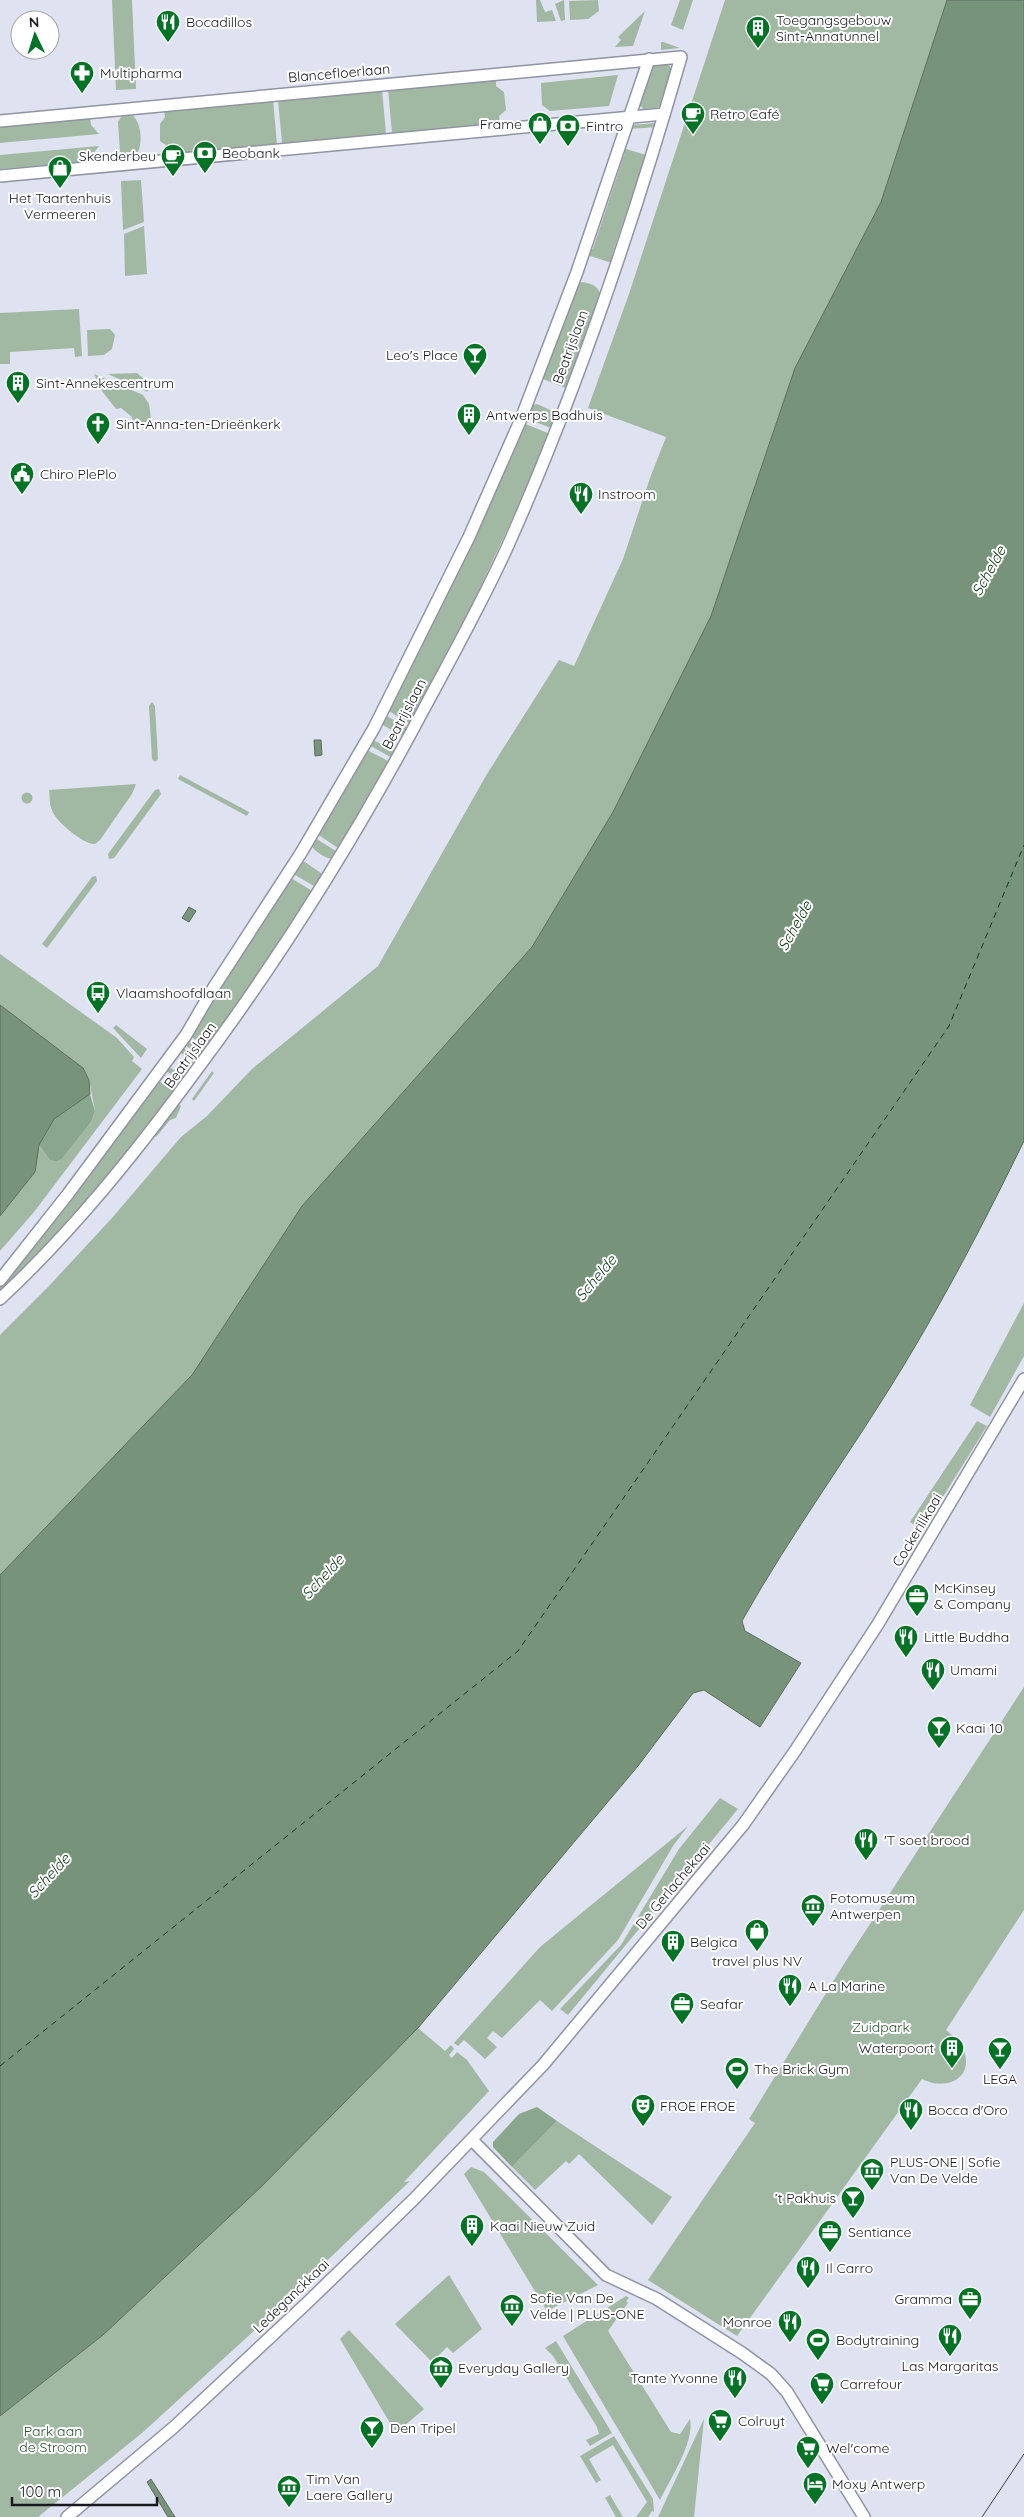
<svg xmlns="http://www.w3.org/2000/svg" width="1024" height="2517" font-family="Quicksand,sans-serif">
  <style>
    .green { fill: #a1b8a3 }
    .forest { fill: #8aa68c }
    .water { fill: #779379; stroke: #5a6e5e }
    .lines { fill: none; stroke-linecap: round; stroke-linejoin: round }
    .ferry { stroke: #0d3a15; stroke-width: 1; stroke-dasharray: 6 5; stroke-linecap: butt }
    .minor-casing { stroke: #9093a1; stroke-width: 14 }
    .minor { stroke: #fff; stroke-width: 11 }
    .tram { stroke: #3c3d44; stroke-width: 1 }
    .labels { text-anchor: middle; stroke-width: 4; stroke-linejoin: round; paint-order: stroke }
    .poi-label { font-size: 14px; fill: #18191e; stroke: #fff; text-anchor: start }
    .street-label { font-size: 14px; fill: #18191e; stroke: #fff }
    .park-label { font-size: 14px; fill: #29552e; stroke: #fff }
    .water-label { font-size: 15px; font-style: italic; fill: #0d3a15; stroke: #fff }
  </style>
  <rect width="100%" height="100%" fill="#dfe2f1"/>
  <!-- green -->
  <g class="green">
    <polygon points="112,0 132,0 136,89 116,90"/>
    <polygon points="536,0 540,0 545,12 552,10 556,21 537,22"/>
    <polygon points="564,0 565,20 561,21 555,4"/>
    <polygon points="598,0 599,11 588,19 570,20 569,1"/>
    <polygon points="680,0 693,0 683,30 671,25"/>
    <polygon points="725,0 947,0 881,202 795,368 711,616 613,812 532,947 302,1206 192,1375 0,1575 0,1335 49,1286 112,1218 181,1137 207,1116 252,1069 378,966 487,774 559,660 574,666 623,559 650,478 666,437 588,408 629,294"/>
    <polygon points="645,11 633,46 615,47 621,40 618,37"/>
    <polygon points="661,42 663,42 680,48 661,50"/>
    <polygon points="656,65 669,65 673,72 663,104 656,108 644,109 639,105 651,68"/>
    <polygon points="618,75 609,106 550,111 542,105 541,83"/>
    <polygon points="496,80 496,86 504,92 506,110 499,116 500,123 392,133 388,89"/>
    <polygon points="382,90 386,134 282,143 278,100"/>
    <polygon points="273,100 277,144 167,154 167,146 160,141 160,124 165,117 164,110"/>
    <path d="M130,114C142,119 144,147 135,157L128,158L120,152L118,122L121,117Z"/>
    <polygon points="90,117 91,125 99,134 0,143 0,126"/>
    <polygon points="657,123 657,127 629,129 632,125"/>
    <polygon points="99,146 93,154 93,161 0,169 0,155"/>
    <polygon points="623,148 646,155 612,255 615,256 612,263 587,255 589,248 593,249 625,152 622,151"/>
    <polygon points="141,180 144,222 123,230 121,181"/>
    <polygon points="144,226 147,274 125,276 124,234"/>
    <path d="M581,282C592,283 600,287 601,298L568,389L543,379L576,288Z"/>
    <polygon points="79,309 82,356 75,357 74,348 10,352 10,364 0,364 0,313"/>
    <polygon points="110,329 115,335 112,349 104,355 88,356 87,330"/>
    <polygon points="137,373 144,379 148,392 108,374"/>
    <polygon points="94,374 143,395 149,404 152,427 133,422 132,417 121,408 116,409 102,391"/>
    <polygon points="537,404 554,412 551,428 525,418 530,406"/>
    <path d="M523,423L550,434C507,532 462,629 412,725L387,710Z"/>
    <polygon points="152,702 155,706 158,759 155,762 152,759 149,706"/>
    <polygon points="385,715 410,729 405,735 400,735 383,725"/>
    <polygon points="373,740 394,750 394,759 369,745"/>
    <polygon points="365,749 392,763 341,850 317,834"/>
    <polygon points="180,775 249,812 247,816 178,779"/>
    <path d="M136,784L132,794L100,840L95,844C84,845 55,821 52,810C49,804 50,796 49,790Z"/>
    <polygon points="159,789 161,794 114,858 109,859 108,854 155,790"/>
    <circle cx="27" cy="798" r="5.5"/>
    <path d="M315,838L339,853L335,859C327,860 315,852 311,845Z"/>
    <polygon points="300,862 305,862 321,873 323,875 317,888 292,873"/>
    <polygon points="96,876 97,881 47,948 42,944 92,877"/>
    <polygon points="289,877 314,892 209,1049 190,1036"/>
    <polygon points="0,954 117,1038 134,1057 132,1061 142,1069 34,1212 0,1251 0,1216 35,1172 39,1145 50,1160 56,1162 62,1159 91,1122 95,1111 89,1079 83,1068 0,1005"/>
    <polygon points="116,1025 147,1049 141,1058 113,1028"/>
    <polygon points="188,1039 206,1053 202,1058 184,1044"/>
    <polygon points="182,1047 201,1061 192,1063 181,1053"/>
    <polygon points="169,1067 184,1076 184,1084 165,1070"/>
    <polygon points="212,1071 214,1073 194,1101 192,1099"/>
    <polygon points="158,1080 177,1094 59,1235 0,1295 0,1283"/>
    <polygon points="178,1104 181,1106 176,1118 170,1120 156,1137 154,1135"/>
    <polygon points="1024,1303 1024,1356 990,1417 970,1405"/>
    <polygon points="977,1421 987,1426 923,1529 910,1522"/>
    <path d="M1024,1687V1910L946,2030C953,2036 961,2042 964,2051C974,2080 944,2091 922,2079L737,2336L648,2280L755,2123L749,2119L842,1967Z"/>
    <polygon points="720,1798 738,1809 568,2015 560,2009 621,1945 679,1849"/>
    <polygon points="688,1826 673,1846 618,1940 552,2011 540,2000 502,2038 493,2031 487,2038 497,2047 485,2059 464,2040 458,2046 454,2043 540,1947"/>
    <polygon points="418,2028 445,2051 451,2045 454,2049 449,2055 452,2058 457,2052 467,2060 489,2091 404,2182 410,2181 256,2329 142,2433 38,2517 0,2517 0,2416 103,2335 261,2187"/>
    <polygon points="557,2121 672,2197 652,2225 579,2154 569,2164 566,2161 535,2190 512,2167"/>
    <polygon points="471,2167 484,2172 598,2285 547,2311 464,2174"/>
    <polygon points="449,2275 482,2329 453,2353 447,2347 432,2362 395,2324"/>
    <path d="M626,2296L629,2298L626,2301L628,2303L608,2331L671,2432L680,2434L690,2419C695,2442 670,2479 660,2500L563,2336Z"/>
    <polygon points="349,2330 424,2409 396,2433 340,2339"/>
    <polygon points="556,2341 612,2433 590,2446 586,2440 599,2434 597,2427 553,2356 545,2348"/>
    <polygon points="704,2419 694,2517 658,2517"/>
    <polygon points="614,2436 653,2499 654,2512 652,2511 648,2517 636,2517 647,2502 613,2445 589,2459 601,2480 596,2483 580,2456"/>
    <polygon points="610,2495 623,2517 616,2517 605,2498"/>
  </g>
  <!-- forest -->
  <g class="forest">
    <polygon points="90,1094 95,1111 91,1122 62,1159 56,1162 50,1160 39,1145 54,1119"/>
    <polygon points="537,2107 557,2121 512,2167 493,2147 493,2142 519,2114"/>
  </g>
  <!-- water -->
  <g class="water">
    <path d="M947,0H1024V1141C987,1217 948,1292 904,1365C852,1451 792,1532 742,1621L745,1631L801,1663L760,1727L704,1690L693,1693L638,1766L418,2028L261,2187L103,2335L0,2416V1575L192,1375L302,1206L532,947L613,812L711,616L795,368L881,202Z"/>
    <polygon points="321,740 322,755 315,756 314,740"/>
    <polygon points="189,907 196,911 189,922 182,918"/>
    <polygon points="0,1005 83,1068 89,1080 90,1094 54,1119 39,1145 35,1172 0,1216"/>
    <polygon points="151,2479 175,2517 168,2517 147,2482"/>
  </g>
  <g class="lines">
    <!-- ferry -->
    <polyline class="ferry" points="0,2066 518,1651 949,1026 1024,845"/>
    <defs>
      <g id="minor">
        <path d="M0,121L681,57C633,224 576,394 505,552C481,604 453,655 426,705C357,835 280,959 192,1076C134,1155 72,1232 0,1299"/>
        <polyline points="0,176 664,114"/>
        <polyline points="0,1280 68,1194 186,1035 214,987 301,853 374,728 469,537 521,419 577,272 649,59"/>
        <polyline points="472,2140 606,2275 657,2299 742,2353 771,2374 787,2392 864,2517"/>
        <polyline points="67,2517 174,2427 308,2302 414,2199 543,2065 743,1825 795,1751 878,1624 1024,1379"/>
      </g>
    </defs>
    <!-- minor casing -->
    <use href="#minor" class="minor-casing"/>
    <!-- minor -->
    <use href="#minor" class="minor"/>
    <!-- tram -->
    <polyline class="tram" points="982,2517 1024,2454"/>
  </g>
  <!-- icons -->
  <defs>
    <symbol id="restaurant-pin" viewBox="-11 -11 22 30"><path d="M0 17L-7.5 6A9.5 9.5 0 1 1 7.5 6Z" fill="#027225" stroke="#fff"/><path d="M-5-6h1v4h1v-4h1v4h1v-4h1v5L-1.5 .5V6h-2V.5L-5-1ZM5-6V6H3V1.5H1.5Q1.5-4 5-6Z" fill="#fff"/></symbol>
    <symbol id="building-pin" viewBox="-11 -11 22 30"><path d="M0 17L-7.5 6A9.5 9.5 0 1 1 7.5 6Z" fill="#027225" stroke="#fff"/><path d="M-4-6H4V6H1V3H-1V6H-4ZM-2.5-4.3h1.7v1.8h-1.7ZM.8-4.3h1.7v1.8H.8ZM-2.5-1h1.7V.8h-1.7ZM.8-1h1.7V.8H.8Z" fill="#fff"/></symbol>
    <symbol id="pharmacy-pin" viewBox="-11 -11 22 30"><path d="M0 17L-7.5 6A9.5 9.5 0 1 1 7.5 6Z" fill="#027225" stroke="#fff"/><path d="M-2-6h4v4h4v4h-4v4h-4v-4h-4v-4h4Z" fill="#fff"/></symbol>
    <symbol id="cafe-pin" viewBox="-11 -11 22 30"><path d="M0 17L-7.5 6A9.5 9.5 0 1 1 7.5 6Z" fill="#027225" stroke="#fff"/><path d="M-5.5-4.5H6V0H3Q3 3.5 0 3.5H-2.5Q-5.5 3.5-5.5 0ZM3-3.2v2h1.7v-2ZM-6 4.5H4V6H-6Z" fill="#fff"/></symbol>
    <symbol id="shop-pin" viewBox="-11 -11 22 30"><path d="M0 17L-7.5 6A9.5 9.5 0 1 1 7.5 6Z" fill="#027225" stroke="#fff"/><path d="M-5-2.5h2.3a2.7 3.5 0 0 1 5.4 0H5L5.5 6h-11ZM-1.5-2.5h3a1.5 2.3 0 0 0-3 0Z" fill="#fff"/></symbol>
    <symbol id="bank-pin" viewBox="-11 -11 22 30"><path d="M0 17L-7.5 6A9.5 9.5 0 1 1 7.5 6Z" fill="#027225" stroke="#fff"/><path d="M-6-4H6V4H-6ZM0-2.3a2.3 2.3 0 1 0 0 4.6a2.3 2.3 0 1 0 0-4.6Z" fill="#fff"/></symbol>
    <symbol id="bar-pin" viewBox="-11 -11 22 30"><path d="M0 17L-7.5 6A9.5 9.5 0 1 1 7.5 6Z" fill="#027225" stroke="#fff"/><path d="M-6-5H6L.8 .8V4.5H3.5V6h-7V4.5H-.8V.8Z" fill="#fff"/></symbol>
    <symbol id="church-pin" viewBox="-11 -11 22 30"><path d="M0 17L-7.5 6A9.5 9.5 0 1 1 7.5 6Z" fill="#027225" stroke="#fff"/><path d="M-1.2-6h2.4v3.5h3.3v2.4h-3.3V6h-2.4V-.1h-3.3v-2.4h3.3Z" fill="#fff"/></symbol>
    <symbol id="civic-pin" viewBox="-11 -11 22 30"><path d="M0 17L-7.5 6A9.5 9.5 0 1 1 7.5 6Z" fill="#027225" stroke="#fff"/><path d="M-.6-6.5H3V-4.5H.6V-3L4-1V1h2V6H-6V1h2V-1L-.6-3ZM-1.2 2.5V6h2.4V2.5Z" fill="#fff"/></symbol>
    <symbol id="bus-pin" viewBox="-11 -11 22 30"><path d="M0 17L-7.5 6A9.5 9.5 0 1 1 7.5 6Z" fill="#027225" stroke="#fff"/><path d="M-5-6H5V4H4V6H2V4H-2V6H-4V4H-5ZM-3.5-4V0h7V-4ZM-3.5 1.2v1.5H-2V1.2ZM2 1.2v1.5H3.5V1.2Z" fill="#fff"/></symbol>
    <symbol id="office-pin" viewBox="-11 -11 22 30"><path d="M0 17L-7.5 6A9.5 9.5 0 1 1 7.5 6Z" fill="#027225" stroke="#fff"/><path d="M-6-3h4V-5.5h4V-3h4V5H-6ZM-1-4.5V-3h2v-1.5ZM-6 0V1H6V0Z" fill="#fff"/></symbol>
    <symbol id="museum-pin" viewBox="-11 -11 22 30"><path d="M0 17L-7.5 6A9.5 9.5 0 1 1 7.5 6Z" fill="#027225" stroke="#fff"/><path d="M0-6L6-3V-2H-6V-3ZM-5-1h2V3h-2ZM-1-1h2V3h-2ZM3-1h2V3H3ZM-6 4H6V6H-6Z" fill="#fff"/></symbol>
    <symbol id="stadium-pin" viewBox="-11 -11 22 30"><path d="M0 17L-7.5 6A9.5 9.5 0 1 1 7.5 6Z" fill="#027225" stroke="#fff"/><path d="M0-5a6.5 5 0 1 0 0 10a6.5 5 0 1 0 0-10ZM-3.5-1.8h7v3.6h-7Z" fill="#fff"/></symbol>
    <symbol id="theatre-pin" viewBox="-11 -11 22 30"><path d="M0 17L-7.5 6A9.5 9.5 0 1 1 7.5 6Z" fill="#027225" stroke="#fff"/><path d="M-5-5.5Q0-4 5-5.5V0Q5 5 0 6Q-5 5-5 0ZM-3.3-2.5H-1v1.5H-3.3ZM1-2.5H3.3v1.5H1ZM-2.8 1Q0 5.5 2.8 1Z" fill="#fff"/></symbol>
    <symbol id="supermarket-pin" viewBox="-11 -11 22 30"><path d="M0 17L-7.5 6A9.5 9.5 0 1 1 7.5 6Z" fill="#027225" stroke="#fff"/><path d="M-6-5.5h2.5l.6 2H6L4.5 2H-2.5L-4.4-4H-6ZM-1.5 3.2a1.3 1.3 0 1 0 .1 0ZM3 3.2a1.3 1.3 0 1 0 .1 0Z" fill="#fff"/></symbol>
    <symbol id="hotel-pin" viewBox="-11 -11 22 30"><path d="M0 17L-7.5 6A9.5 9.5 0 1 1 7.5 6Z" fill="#027225" stroke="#fff"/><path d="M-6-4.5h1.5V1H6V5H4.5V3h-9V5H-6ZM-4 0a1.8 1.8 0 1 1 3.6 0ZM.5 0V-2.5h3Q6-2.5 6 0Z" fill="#fff"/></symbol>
  </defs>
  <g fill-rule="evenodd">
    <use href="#restaurant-pin" x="154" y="8" width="28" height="38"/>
    <use href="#building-pin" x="744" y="14" width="28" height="38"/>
    <use href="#pharmacy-pin" x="68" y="59" width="28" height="38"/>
    <use href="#cafe-pin" x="679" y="100" width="28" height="38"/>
    <use href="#shop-pin" x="526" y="110" width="28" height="38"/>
    <use href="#bank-pin" x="554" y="112" width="28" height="38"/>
    <use href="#bank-pin" x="191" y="139" width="28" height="38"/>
    <use href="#cafe-pin" x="159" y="142" width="28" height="38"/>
    <use href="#shop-pin" x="46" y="154" width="28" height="38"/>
    <use href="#bar-pin" x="461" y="341" width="28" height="38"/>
    <use href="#building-pin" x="4" y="369" width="28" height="38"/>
    <use href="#building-pin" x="455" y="401" width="28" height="38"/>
    <use href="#church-pin" x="84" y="410" width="28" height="38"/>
    <use href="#civic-pin" x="8" y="460" width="28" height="38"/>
    <use href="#restaurant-pin" x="567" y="480" width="28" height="38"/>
    <use href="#bus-pin" x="84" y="979" width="28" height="38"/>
    <use href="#office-pin" x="903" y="1582" width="28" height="38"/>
    <use href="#restaurant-pin" x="892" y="1623" width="28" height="38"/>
    <use href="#restaurant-pin" x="919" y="1656" width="28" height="38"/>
    <use href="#bar-pin" x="925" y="1714" width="28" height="38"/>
    <use href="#restaurant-pin" x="852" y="1826" width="28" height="38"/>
    <use href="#museum-pin" x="799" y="1892" width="28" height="38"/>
    <use href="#shop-pin" x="743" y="1917" width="28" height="38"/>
    <use href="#building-pin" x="659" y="1928" width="28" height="38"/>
    <use href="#restaurant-pin" x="776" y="1972" width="28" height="38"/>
    <use href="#office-pin" x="668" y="1990" width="28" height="38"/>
    <use href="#building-pin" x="938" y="2034" width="28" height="38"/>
    <use href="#bar-pin" x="986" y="2035" width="28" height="38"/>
    <use href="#stadium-pin" x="723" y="2055" width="28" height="38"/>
    <use href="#theatre-pin" x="629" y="2092" width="28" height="38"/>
    <use href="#restaurant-pin" x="897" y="2096" width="28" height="38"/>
    <use href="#museum-pin" x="858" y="2156" width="28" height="38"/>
    <use href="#bar-pin" x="839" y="2184" width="28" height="38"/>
    <use href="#building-pin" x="458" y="2212" width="28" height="38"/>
    <use href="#office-pin" x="816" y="2218" width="28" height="38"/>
    <use href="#restaurant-pin" x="794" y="2254" width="28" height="38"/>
    <use href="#office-pin" x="956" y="2285" width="28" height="38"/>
    <use href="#museum-pin" x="498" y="2292" width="28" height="38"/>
    <use href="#restaurant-pin" x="776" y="2308" width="28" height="38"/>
    <use href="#restaurant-pin" x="936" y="2322" width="28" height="38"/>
    <use href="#stadium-pin" x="804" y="2326" width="28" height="38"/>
    <use href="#museum-pin" x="427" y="2354" width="28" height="38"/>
    <use href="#restaurant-pin" x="721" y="2364" width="28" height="38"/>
    <use href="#supermarket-pin" x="808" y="2370" width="28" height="38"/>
    <use href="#supermarket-pin" x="706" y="2407" width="28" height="38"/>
    <use href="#bar-pin" x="358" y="2414" width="28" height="38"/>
    <use href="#supermarket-pin" x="794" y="2434" width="28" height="38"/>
    <use href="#hotel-pin" x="801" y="2470" width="28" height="38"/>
    <use href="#museum-pin" x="275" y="2473" width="28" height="38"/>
  </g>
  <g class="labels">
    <!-- poi labels -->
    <g class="poi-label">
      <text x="776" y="25">Toegangsgebouw<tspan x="776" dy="16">Sint-Annatunnel</tspan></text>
      <text x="186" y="27">Bocadillos</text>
      <text x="100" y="78">Multipharma</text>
      <text x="710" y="119">Retro Café</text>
      <text x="522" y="129" text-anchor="end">Frame</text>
      <text x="586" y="131">Fintro</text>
      <text x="222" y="158">Beobank</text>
      <text x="156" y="161" text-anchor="end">Skenderbeu</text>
      <text x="60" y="203" text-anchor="middle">Het Taartenhuis<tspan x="60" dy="16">Vermeeren</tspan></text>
      <text x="458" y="360" text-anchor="end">Leo's Place</text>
      <text x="36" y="388">Sint-Annekescentrum</text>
      <text x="486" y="420">Antwerps Badhuis</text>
      <text x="116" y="429">Sint-Anna-ten-Drieënkerk</text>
      <text x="40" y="479">Chiro PlePlo</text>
      <text x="598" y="499">Instroom</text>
      <text x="116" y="998">Vlaamshoofdlaan</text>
      <text x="934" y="1593">McKinsey<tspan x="934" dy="16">&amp; Company</tspan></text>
      <text x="924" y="1642">Little Buddha</text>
      <text x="950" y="1675">Umami</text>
      <text x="956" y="1733">Kaai 10</text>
      <text x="884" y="1845">'T soet brood</text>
      <text x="830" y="1903">Fotomuseum<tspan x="830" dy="16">Antwerpen</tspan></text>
      <text x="690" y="1947">Belgica</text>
      <text x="757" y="1966" text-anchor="middle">travel plus NV</text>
      <text x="808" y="1991">A La Marine</text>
      <text x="700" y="2009">Seafar</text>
      <text x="934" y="2053" text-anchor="end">Waterpoort</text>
      <text x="754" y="2074">The Brick Gym</text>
      <text x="1000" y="2084" text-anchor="middle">LEGA</text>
      <text x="660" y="2111">FROE FROE</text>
      <text x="928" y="2115">Bocca d'Oro</text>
      <text x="890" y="2167">PLUS-ONE | Sofie<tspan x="890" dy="16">Van De Velde</tspan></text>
      <text x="836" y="2203" text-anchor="end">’t Pakhuis</text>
      <text x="490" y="2231">Kaai Nieuw Zuid</text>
      <text x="848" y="2237">Sentiance</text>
      <text x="826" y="2273">Il Carro</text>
      <text x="530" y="2303">Sofie Van De<tspan x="530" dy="16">Velde | PLUS-ONE</tspan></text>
      <text x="952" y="2304" text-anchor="end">Gramma</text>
      <text x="772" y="2327" text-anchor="end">Monroe</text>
      <text x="836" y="2345">Bodytraining</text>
      <text x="950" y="2371" text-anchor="middle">Las Margaritas</text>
      <text x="458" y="2373">Everyday Gallery</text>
      <text x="718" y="2383" text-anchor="end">Tante Yvonne</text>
      <text x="840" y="2389">Carrefour</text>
      <text x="738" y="2426">Colruyt</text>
      <text x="390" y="2433">Den Tripel</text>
      <text x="826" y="2453">Wel'come</text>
      <text x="306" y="2484">Tim Van<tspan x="306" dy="16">Laere Gallery</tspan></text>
      <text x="832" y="2489">Moxy Antwerp</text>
    </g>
    <!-- street labels -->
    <g class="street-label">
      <text transform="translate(339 73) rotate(-5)" y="5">Blancefloerlaan</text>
      <text transform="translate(570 347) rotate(-70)" y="5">Beatrijslaan</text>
      <text transform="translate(404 714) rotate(-62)" y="5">Beatrijslaan</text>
      <text transform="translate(190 1055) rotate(-54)" y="5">Beatrijslaan</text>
      <text transform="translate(917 1530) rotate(-59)" y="5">Cockerillkaai</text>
      <text transform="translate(673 1886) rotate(-50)" y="5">De Gerlachekaai</text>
      <text transform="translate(291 2296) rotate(-44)" y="5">Ledeganckkaai</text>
    </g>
    <!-- park labels -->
    <g class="park-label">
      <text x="881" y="2032">Zuidpark</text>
      <text x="53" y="2436">Park aan<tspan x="53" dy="16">de Stroom</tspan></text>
    </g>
    <!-- water labels -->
    <g class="water-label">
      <text transform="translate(989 571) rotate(-61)" y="5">Schelde</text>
      <text transform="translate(795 926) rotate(-61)" y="5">Schelde</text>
      <text transform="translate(596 1278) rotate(-50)" y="5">Schelde</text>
      <text transform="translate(323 1577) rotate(-47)" y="5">Schelde</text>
      <text transform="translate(49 1876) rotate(-47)" y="5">Schelde</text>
    </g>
  </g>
  <!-- north arrow -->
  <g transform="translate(35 35) rotate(356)"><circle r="24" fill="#ffffff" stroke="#a3a3a5"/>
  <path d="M0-4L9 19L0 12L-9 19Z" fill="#027225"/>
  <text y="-8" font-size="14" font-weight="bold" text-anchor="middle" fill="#18191e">N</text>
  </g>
  <!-- scale -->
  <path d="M12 2497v8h145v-8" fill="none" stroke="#18191e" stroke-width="2.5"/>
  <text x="20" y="2497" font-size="15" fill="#18191e" stroke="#ffffff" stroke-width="4" paint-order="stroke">100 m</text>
</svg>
